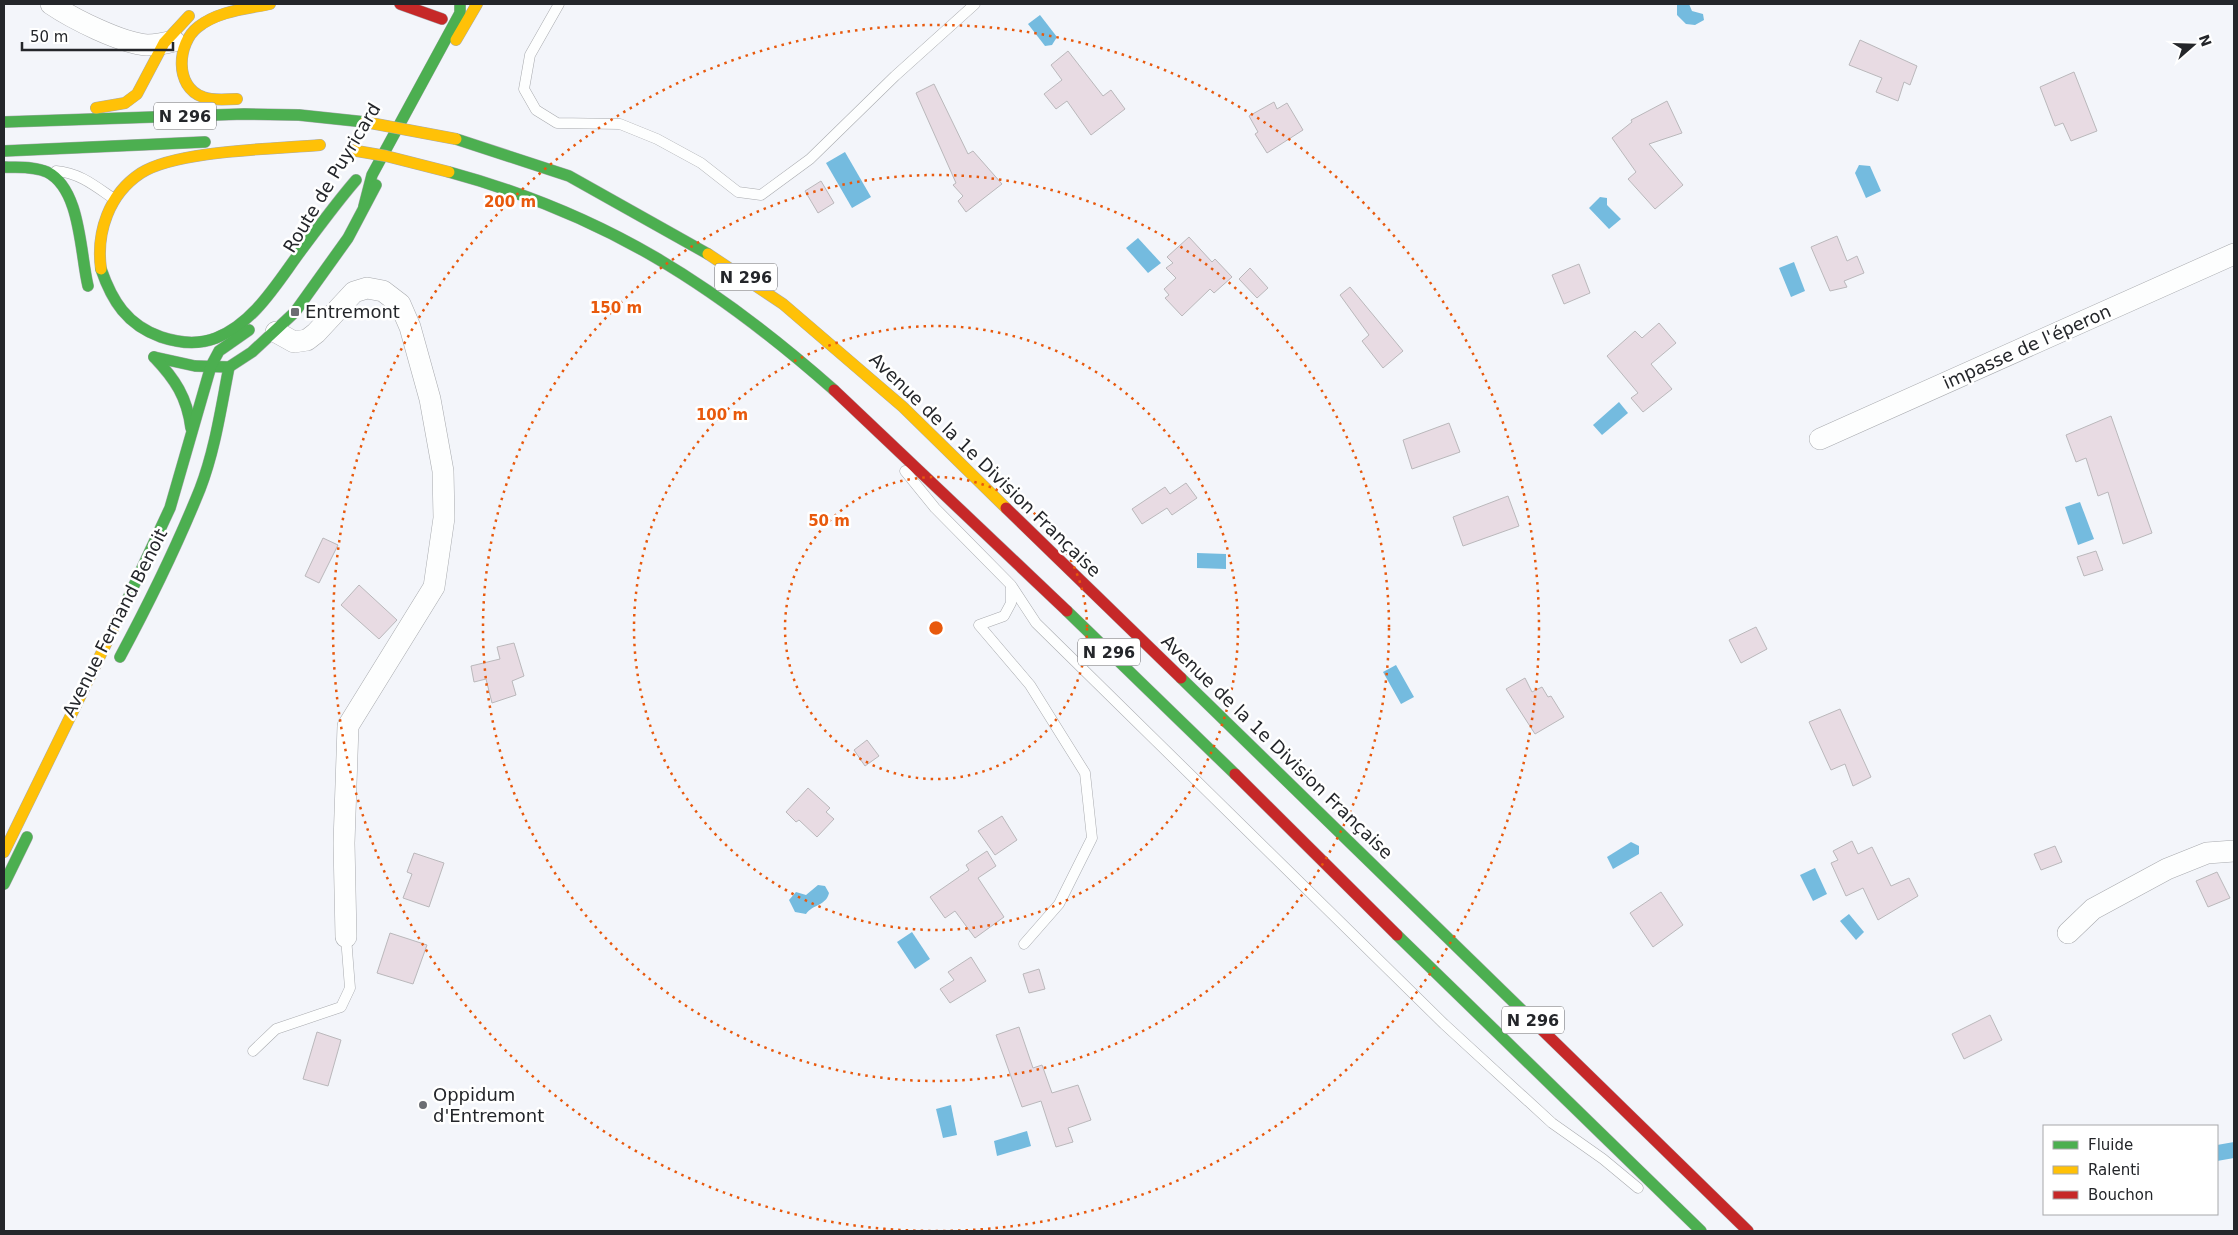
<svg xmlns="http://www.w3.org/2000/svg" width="2238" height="1235" font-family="'DejaVu Sans',sans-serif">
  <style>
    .water { fill: #74bbdf }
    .building { fill: #e8dbe3; stroke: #bab8bb }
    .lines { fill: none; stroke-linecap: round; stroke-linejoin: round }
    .lane-casing { stroke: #a8aaae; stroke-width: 11 }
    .street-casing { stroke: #a8aaae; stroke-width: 22 }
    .fast-casing { stroke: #a8aaae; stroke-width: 12 }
    .slow-casing { stroke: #a8aaae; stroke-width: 12 }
    .jam-casing { stroke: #a8aaae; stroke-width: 12 }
    .lane { stroke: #fdfefe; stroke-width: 10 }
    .street { stroke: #fdfefe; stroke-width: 21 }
    .fast { stroke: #4caf50; stroke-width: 11 }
    .slow { stroke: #ffc107; stroke-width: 11 }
    .jam { stroke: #c62828; stroke-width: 11 }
    .slow-bridge-casing { stroke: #a8aaae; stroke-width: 12; stroke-linecap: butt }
    .slow-bridge { stroke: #ffc107; stroke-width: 11 }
    .ring { fill: none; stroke: #e8590c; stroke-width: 2.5; stroke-dasharray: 2.5 5 }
    .poi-dot { fill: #6c6e73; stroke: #fff; stroke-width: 2 }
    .labels { text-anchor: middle; stroke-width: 5; stroke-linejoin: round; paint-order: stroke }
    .shield { fill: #fff; stroke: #66676a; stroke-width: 1 }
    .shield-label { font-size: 16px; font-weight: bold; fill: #24262a }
    .street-label { font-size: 18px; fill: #24262a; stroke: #fff }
    .poi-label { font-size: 18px; fill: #24262a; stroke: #fff; text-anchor: start }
    .centre { fill: #e8590c; stroke: #fff; stroke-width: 2.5 }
    .ring-label { font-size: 15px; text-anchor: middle; font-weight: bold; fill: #e8590c; stroke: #fff; stroke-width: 5; stroke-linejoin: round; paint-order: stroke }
  </style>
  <rect width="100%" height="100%" fill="#f3f5fa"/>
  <!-- water -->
  <g class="water">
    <polygon points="1677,4 1689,4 1692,11 1703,14 1704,20 1695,25 1686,24 1677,15"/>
    <polygon points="1040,15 1057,37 1052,45 1045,46 1028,24"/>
    <polygon points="845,152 871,197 852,208 826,163"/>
    <polygon points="1859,165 1870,166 1881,191 1866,198 1855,173"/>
    <polygon points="1600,197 1607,198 1607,205 1621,219 1609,229 1589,208"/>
    <polygon points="1138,238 1161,263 1148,273 1126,248"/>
    <polygon points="1794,262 1805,291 1791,297 1779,268"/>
    <polygon points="1619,402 1628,413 1602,435 1593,425"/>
    <polygon points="2080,502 2094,539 2078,545 2065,507"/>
    <polygon points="1197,553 1226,554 1226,569 1197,568"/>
    <polygon points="1396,665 1414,697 1401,704 1383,672"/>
    <polygon points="1631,842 1639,846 1639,854 1613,869 1607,857"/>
    <polygon points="1815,868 1827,894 1813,901 1800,875"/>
    <path d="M818,885L825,886L829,893C826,906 813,904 806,914L795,912L789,900L796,892L806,895Z"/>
    <polygon points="1849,914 1864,932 1856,940 1840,921"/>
    <polygon points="912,932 930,959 915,969 897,942"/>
    <polygon points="951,1105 957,1135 943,1138 936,1109"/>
    <polygon points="1027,1131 1031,1146 997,1156 994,1141"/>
    <polygon points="2234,1142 2234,1158 2217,1161 2217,1145"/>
  </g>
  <!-- building -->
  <g class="building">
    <polygon points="1860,40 1917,66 1910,85 1904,82 1898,101 1876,92 1882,78 1849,65"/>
    <polygon points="1068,51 1103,96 1111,90 1125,109 1091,135 1067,101 1056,109 1044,94 1062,80 1051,65"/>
    <polygon points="2074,72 2097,131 2071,141 2063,123 2055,126 2040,87"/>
    <polygon points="934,84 968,154 973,151 1002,184 966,212 958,201 963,196 953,185 956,183 916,93"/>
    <polygon points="1667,101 1682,133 1649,144 1683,185 1655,209 1628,179 1636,172 1612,138 1632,122 1631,120"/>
    <polygon points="1274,102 1277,109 1287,103 1303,130 1267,153 1255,134 1258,132 1249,116"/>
    <polygon points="821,181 834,203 818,213 805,191"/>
    <polygon points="1837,236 1847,261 1857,256 1864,273 1844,281 1847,287 1830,291 1811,247"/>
    <polygon points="1189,237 1212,262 1215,259 1232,277 1214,293 1210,289 1182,316 1165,298 1169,295 1164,289 1176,278 1166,268 1173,263 1167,257"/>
    <polygon points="1579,264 1590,293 1564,304 1552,275"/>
    <polygon points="1250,268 1268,288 1257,298 1239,279"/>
    <polygon points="1350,287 1403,351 1383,368 1362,341 1369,335 1340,295"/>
    <polygon points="1659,323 1676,343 1651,364 1672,389 1643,412 1631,398 1638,393 1607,356 1635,331 1642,338"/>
    <polygon points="2111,416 2152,533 2123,544 2108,492 2098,496 2086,458 2076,462 2066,435"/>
    <polygon points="1449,423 1460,452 1412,469 1403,440"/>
    <polygon points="1186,483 1197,498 1172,515 1167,508 1142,524 1132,509 1165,487 1170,494"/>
    <polygon points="1508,496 1519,526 1463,546 1453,517"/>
    <polygon points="323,538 338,545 319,583 305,576"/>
    <polygon points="2096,551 2103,570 2084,576 2077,557"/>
    <polygon points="359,585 397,620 379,639 341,605"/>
    <polygon points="1756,627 1767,649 1741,663 1729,640"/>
    <polygon points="514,643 524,676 512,681 516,695 492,703 486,679 474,682 471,666 500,659 497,647"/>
    <polygon points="1525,678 1532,692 1542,687 1548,697 1551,696 1564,717 1535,734 1506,689"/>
    <polygon points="1840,709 1871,777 1853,786 1845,764 1831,770 1809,722"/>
    <polygon points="867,740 879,756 865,766 854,750"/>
    <polygon points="808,788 830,808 826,812 834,819 817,837 799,820 796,822 786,812"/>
    <polygon points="1002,816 1017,840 995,855 978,831"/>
    <polygon points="1852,841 1858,854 1872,847 1891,886 1909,878 1918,896 1878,920 1863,888 1846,896 1831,863 1838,860 1833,851"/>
    <polygon points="2055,846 2062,862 2041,870 2034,854"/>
    <polygon points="987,851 996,866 978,878 1004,917 975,938 955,911 945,918 930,897 969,870 966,865"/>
    <polygon points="414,853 444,863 429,907 403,898 412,874 407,872"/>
    <polygon points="2217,872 2230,898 2208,907 2196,881"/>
    <polygon points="1661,892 1683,925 1653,947 1630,913"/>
    <polygon points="390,933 427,945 413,984 377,973"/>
    <polygon points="971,957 986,981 950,1003 940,989 954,980 948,972"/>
    <polygon points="1039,969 1045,989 1029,993 1023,974"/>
    <polygon points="1990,1015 2002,1040 1964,1059 1952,1034"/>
    <polygon points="1019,1027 1033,1068 1042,1065 1052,1093 1078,1085 1091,1120 1068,1128 1073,1142 1056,1147 1041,1101 1022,1107 996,1035"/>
    <polygon points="317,1032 341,1040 328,1086 303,1079"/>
  </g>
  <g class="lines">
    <defs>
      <g id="lane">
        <polyline points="559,4 530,55 524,89 536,110 557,123 620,124 657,139 701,163 738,192 761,195 810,159 895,76 975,4"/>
        <path d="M56,171C80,173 95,186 114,199"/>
        <polyline points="905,471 935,508 1011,585 1036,623 1444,1024 1552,1123 1603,1159 1638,1188"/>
        <polyline points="1011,586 1011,603 1004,616 979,625 1030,685 1085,773 1092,838 1059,904 1024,944"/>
        <polyline points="253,1051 276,1029 341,1007 350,988 346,937"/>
      </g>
      <g id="street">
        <path d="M51,4C73,19 121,43 147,45C156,45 166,43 174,41"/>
        <polyline points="276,332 294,342 307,340 316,333 354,292 367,288 383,291 400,304 410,327 430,399 443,471 444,518 434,587 348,726 344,843 346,937"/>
        <polyline points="1820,439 2234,254"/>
        <polyline points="2068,933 2093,909 2167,869 2207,853 2234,851"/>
      </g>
      <g id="fast">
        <polyline points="4,122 244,114 299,115 365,122"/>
        <polyline points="456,139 569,176 708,254"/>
        <polyline points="4,151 205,142"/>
        <path d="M4,167C17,168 34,166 47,172C81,189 80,253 88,286"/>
        <path d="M449,172C604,214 714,284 834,390"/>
        <polyline points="364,206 372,175 460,13 460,4"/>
        <path d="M101,269C112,301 127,325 161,337C179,343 198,345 216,338C254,323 277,283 300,252C318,228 336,203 356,180"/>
        <polyline points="154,357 195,366 229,367 252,352 295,312 348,238 376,185"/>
        <path d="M154,357C175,379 187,397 191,428"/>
        <polyline points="123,609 170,508 211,366 219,351 249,330"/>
        <polyline points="1067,611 1235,774"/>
        <path d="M120,657C149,603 177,546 200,489C215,450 221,408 229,367"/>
        <polyline points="1181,678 1533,1021"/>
        <polyline points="4,884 27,837"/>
        <polyline points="1397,935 1701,1231"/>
      </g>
      <g id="slow">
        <polyline points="456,40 477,4"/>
        <path d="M237,99C226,99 213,101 203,97C174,87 177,43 198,27C218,11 246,9 270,4"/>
        <polyline points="96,108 125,103 137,94 164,43 189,16"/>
        <polyline points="708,254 783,304 903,407 1006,508"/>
        <path d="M101,269C96,232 109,194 141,173C177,150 276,149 320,145"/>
        <polyline points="4,852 123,609"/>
      </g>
      <g id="jam">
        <polyline points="400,4 442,19"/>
        <polyline points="834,390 1067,611"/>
        <polyline points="1006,508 1181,678"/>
        <polyline points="1235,774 1397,935"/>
        <polyline points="1533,1021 1748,1231"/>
      </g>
    </defs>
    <!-- lane casing -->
    <use href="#lane" class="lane-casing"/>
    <!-- street casing -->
    <use href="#street" class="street-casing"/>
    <!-- fast casing -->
    <use href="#fast" class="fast-casing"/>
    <!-- slow casing -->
    <use href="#slow" class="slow-casing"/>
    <!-- jam casing -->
    <use href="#jam" class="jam-casing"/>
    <!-- lane -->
    <use href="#lane" class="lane"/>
    <!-- street -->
    <use href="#street" class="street"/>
    <!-- fast -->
    <use href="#fast" class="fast"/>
    <!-- slow -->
    <use href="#slow" class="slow"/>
    <!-- jam -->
    <use href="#jam" class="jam"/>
    <defs>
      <g id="slow-bridge">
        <polyline points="365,122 456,139"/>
        <polyline points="351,150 386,156 449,172"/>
      </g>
    </defs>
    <!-- slow-bridge casing -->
    <use href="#slow-bridge" class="slow-bridge-casing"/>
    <!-- slow-bridge -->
    <use href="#slow-bridge" class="slow-bridge"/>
  </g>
  <!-- distance rings -->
  <g class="ring">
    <circle cx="936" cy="628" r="151"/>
    <circle cx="936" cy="628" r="302"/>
    <circle cx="936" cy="628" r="453"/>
    <circle cx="936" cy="628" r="603"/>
  </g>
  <!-- markers -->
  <g class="poi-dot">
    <rect x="290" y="307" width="10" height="10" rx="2.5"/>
    <circle cx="423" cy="1105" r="5"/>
  </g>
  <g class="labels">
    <!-- shield labels -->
    <g class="shield">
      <rect x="154" y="102.5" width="62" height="27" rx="4"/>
      <rect x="715" y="263.5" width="62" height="27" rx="4"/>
      <rect x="1078" y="638.5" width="62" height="27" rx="4"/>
      <rect x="1502" y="1006.5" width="62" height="27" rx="4"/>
    </g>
    <g class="shield-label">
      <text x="185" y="122">N 296</text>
      <text x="746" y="283">N 296</text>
      <text x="1109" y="658">N 296</text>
      <text x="1533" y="1026">N 296</text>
    </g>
    <!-- street labels -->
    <g class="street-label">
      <text transform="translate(332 178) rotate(-59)" y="6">Route de Puyricard</text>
      <text transform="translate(2027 347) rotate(-24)" y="6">impasse de l'éperon</text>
      <text transform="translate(985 465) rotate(44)" y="6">Avenue de la 1e Division Française</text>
      <text transform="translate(115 623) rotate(-63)" y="6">Avenue Fernand Benoit</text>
      <text transform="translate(1277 747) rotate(44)" y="6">Avenue de la 1e Division Française</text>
    </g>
    <!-- poi labels -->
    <g class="poi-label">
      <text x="305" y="318">Entremont</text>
      <text x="433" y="1101">Oppidum<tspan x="433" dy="21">d'Entremont</tspan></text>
    </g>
  </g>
  <circle cx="936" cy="628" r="8" class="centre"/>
  <g class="ring-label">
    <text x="510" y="207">200 m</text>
    <text x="616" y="313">150 m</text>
    <text x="722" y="420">100 m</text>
    <text x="829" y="526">50 m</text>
  </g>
  <!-- border -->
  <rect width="2238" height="1235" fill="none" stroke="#24262a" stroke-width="10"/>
  <!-- legend -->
  <rect x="2043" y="1125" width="175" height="90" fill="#ffffff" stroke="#a7a8aa"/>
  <rect x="2053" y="1141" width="25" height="8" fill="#4caf50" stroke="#a7a8aa"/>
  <text x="2088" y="1150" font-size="15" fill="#24262a">Fluide</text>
  <rect x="2053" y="1166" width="25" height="8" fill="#ffc107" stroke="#a7a8aa"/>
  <text x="2088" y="1175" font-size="15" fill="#24262a">Ralenti</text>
  <rect x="2053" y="1191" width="25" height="8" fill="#c62828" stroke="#a7a8aa"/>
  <text x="2088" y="1200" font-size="15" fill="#24262a">Bouchon</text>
  <!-- north arrow -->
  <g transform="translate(2193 45) rotate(70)" stroke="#ffffff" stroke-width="4" paint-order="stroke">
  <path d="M0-4L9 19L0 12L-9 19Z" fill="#24262a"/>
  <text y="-8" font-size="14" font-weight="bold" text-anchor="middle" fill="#24262a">N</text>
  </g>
  <!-- scale -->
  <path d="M22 42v8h151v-8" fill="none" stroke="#24262a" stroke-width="2.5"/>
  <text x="30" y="42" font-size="15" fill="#24262a" stroke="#ffffff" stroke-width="4" paint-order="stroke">50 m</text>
</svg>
